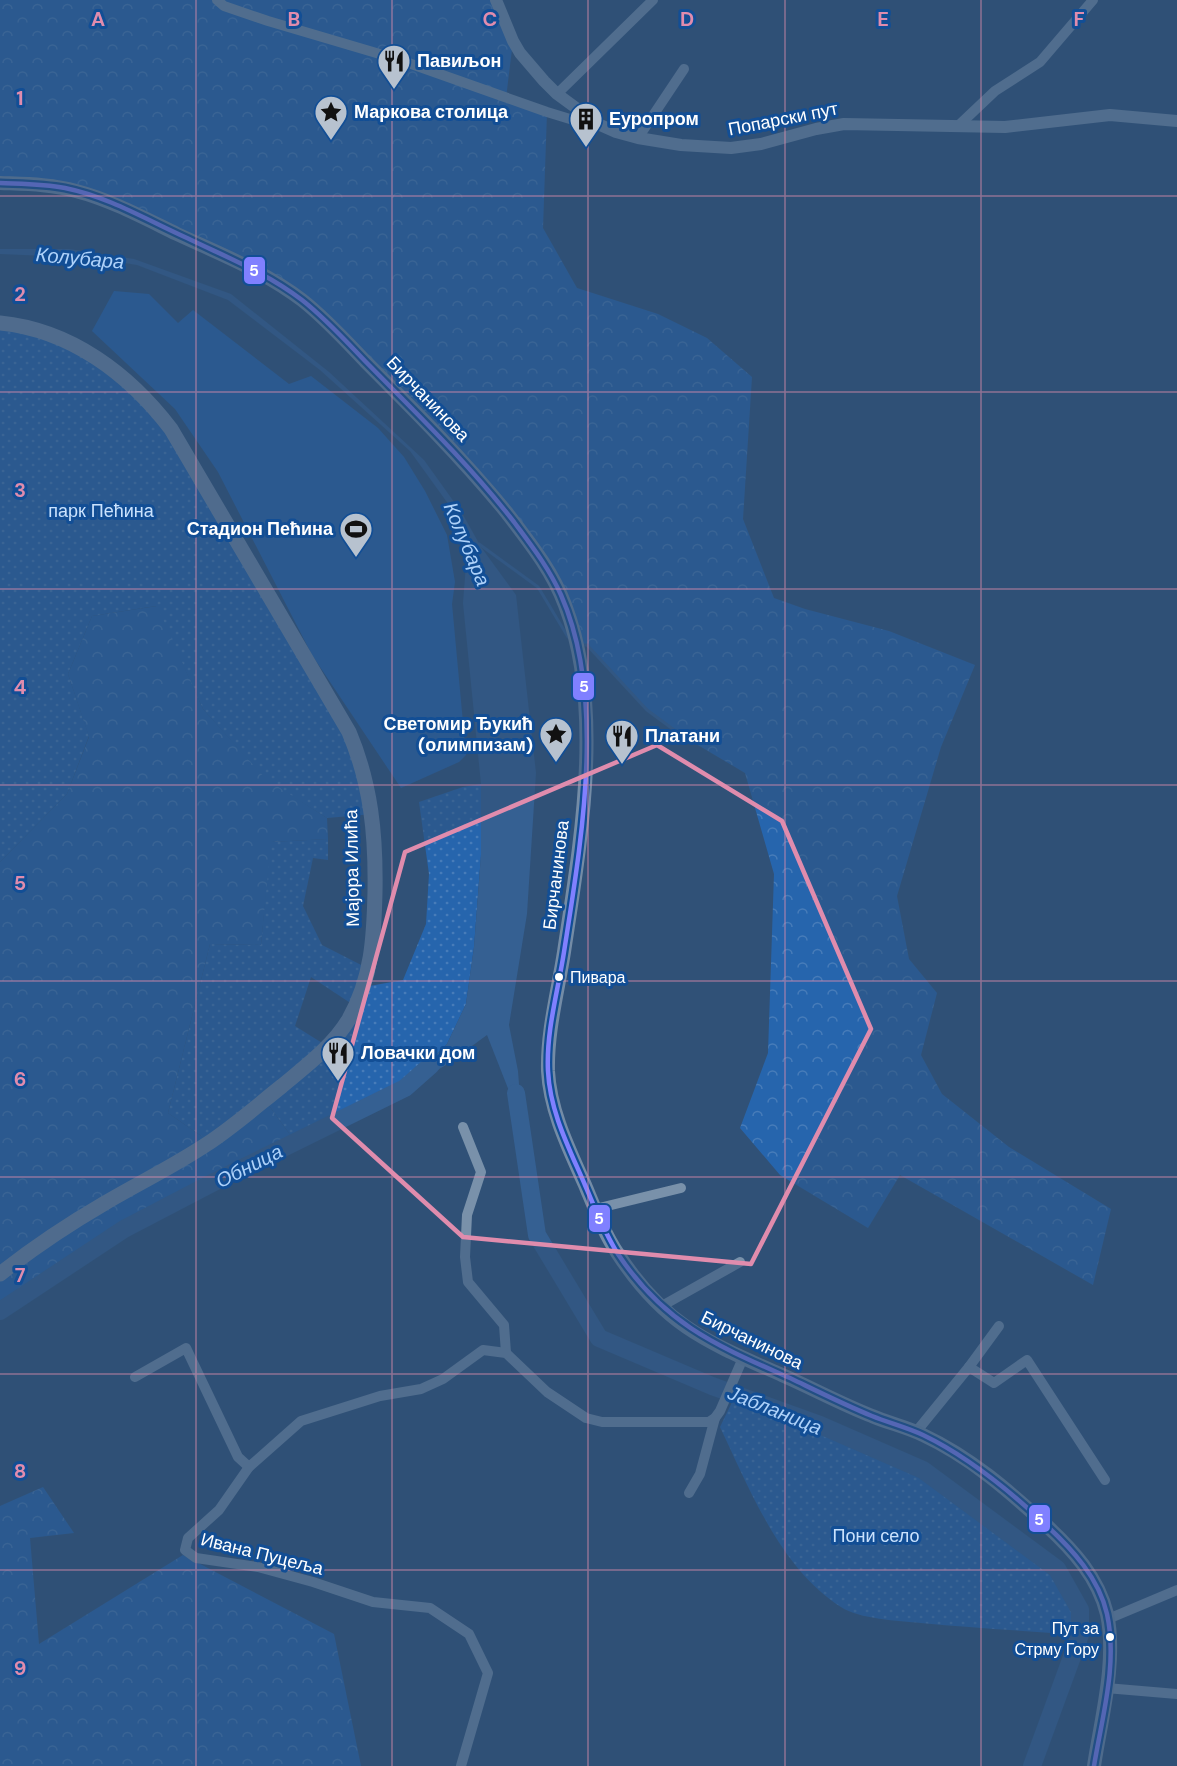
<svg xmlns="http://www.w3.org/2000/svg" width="1177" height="1766" font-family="'DM Sans',sans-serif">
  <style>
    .grass { fill: url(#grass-dots); fill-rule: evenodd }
    .forest { fill: url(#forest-crowns) }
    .pitch { fill: #2665ad }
    .water { fill: #356092 }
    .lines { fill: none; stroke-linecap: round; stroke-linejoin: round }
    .stream { stroke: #356092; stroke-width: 3 }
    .river { stroke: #356092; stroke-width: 18 }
    .minor { stroke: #7991aa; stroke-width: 10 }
    .tertiary { stroke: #7991aa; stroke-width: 12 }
    .secondary { stroke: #748ca6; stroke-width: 14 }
    .primary { stroke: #778da8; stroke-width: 15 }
    .bus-1-casing { stroke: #124e95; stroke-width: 9 }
    .bus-1 { stroke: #8080ff; stroke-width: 4.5 }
    .marked { fill: none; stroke: #e08cad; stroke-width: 4.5; stroke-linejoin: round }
    .grid { fill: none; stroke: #e08cad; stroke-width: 1.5; stroke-opacity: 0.55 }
    .bus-dot { fill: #fff; stroke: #124e95; stroke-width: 2 }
    .labels { text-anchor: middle; stroke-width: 6; stroke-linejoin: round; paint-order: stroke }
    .bus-label { font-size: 16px; fill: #fff; stroke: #124e95; text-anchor: start }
    .poi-label { font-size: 18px; font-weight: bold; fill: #fff; stroke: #124e95; text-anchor: start }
    .street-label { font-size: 18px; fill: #fff; stroke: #124e95 }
    .park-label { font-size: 18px; fill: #cae2fd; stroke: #124e95 }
    .water-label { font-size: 20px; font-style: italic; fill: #aed2fa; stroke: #124e95 }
    .grid-label { font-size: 20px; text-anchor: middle; font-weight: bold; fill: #e08cad; stroke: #124e95; stroke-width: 6; stroke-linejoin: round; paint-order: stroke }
    .line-badge { stroke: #124e95; stroke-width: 2 }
    .badge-label { font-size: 16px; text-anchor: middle; font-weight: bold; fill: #fff }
  </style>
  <defs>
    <pattern id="grass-dots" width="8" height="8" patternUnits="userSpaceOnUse" patternTransform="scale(1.5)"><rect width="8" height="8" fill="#2665ad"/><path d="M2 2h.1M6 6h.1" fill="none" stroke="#477cb9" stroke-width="1.8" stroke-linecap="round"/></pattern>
    <pattern id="forest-crowns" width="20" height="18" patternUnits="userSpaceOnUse" patternTransform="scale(1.5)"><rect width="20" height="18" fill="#2665ad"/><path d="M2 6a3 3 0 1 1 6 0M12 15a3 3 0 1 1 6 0" fill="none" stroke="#477cb9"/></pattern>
  </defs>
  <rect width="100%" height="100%" fill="#305177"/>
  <!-- grass -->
  <g class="grass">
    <polygon points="0,322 63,339 162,418 359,754 373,814 327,818 266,780 203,709 156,606 92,616 68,674 89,736 67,794 0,862"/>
    <path d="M481,784V855L474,947L466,1004L447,1044L430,1061L408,1087L296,1143L265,1100L210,1142L168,1113L210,944L261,945L270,842L328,839V860L313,858L303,906L322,945L369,969L364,987L403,980L426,924L429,874L419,802L463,787ZM311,977L355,1006L327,1046L295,1026Z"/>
    <path d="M736,1394L820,1425L923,1470L1057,1569L1080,1610V1635C1027,1631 974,1628 921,1623C899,1621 859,1619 841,1607C780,1568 750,1490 720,1427Z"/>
  </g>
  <!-- forest -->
  <g class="forest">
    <polygon points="0,0 496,0 513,41 506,98 547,112 543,228 577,288 658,314 707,338 752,377 743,519 774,598 805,609 889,631 975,665 941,747 897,896 909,959 937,993 921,1055 942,1094 1009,1147 1111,1209 1093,1285 900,1175 868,1228 780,1175 740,1128 768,1053 774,874 745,773 681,735 647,710 587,645 577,646 533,546 305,302 105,200 0,183"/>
    <polygon points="157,606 203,709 266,779 327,818 328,839 271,842 261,945 210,944 168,1113 210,1142 265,1100 296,1143 216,1181 124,1229 0,1311 0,862 67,794 89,737 68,674 92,616"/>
    <polygon points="43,1487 74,1533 30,1538 39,1644 183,1555 334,1634 361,1766 0,1766 0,1506"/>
  </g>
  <!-- pitch -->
  <polygon class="pitch" points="114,291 149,294 178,323 193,310 289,384 311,376 378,428 404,457 425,491 447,535 455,582 452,604 466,755 459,762 401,788 312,655 218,472 175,409 92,331"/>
  <!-- water -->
  <polygon class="water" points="0,249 69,249 134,259 231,294 329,372 424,460 462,513 481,547 516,595 536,773 527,914 509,1025 518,1071 522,1124 487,1035 446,1065 408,1087 430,1061 447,1044 466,1004 474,947 481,855 481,784 463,603 467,552 449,505 410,451 320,370 228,300 137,265 95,258 0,254"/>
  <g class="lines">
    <!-- stream -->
    <g class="stream">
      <polyline points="479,544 538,587 568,637"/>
      <polyline points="582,645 587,645 647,710 681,735"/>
    </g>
    <!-- river -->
    <g class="river">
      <polyline points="516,1093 537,1235 599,1338 712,1386 820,1425 923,1470 1057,1569 1080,1610 1080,1635 1032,1766"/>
      <polyline points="0,1311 124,1229 216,1181 405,1088 431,1065"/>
    </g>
    <!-- minor -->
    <g class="minor">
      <polyline points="217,0 224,6 268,21 400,60 547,112 583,123 598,124"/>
      <polyline points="557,94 653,0"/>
      <polyline points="957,127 995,91 1040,62 1093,0"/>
      <polyline points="638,138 684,69"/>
      <polyline points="463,1127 481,1172 467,1215 465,1257 468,1282 504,1325 506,1353"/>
      <polyline points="595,1209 681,1188"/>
      <polyline points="660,1307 740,1262"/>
      <polyline points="969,1367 994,1383 1027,1360 1105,1480"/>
      <polyline points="135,1377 186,1348 238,1457 249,1467"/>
      <polyline points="916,1432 969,1367 999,1326"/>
      <polyline points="689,1493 700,1474 715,1418"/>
      <polyline points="1108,1619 1177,1590"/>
      <polyline points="1106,1688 1177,1694"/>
      <polyline points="461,1766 488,1673 469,1634 430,1608 373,1602 313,1582 258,1567 196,1558 185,1550 188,1538 219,1510 249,1467 301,1421 380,1396 421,1389 443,1379 483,1350 506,1353 547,1392 586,1418 602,1422 709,1422 715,1418 720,1411 743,1358"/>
    </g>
    <!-- tertiary -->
    <polyline class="tertiary" points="496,0 513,41 520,53 544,81 557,94 598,124 616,132 638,138 681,145 731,148 761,144 816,129 844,124 1005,127 1110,115 1177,121"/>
    <!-- secondary -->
    <path class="secondary" d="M0,183C25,184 51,184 76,191C111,200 144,218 177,234C220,254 264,271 302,300C325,318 345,340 365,361C414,410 463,459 507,513C529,542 552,570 565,605C605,709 580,845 564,952C558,991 547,1031 548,1071C550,1111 569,1149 585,1185C595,1209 604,1233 618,1254C665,1326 707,1342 782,1375C812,1388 841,1404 872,1416C888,1423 907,1427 923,1435C970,1457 1008,1490 1046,1525C1073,1550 1098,1577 1107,1614C1117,1661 1101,1719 1094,1766"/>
    <!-- primary -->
    <path class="primary" d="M0,323C71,330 129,374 171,429L349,732C371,784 376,835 375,892C374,937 372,978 349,1019C333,1046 306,1066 282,1086C258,1105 233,1127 207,1144C174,1166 139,1183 105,1203C69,1224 33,1248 0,1274"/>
    <defs>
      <path id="bus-1" d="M0,183C22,184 44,184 65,188C109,197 147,220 187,238C226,257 267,273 302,300C325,318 345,340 365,361C416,413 469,464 514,522C531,545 549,568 561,595C607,699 581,843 564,952C558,991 546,1031 548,1071C550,1112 569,1148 585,1185C595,1208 604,1232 618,1254C665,1325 718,1346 792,1379C819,1392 845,1405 872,1416C889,1423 906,1427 923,1435C969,1457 1009,1490 1046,1525C1072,1549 1099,1578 1107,1614C1118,1664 1102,1717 1094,1766"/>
    </defs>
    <!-- bus-1 casing -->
    <use href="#bus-1" class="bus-1-casing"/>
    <!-- bus-1 -->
    <use href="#bus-1" class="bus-1"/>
  </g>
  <!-- marked area -->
  <path d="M0 0H1177V1766H0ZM657,745L782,821L871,1029L751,1264L463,1237L332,1118L405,852Z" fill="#305177" fill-opacity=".55" fill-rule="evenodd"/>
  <path class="marked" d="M657,745L782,821L871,1029L751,1264L463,1237L332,1118L405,852Z"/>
  <!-- grid -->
  <path class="grid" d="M196,0V1766M392,0V1766M588,0V1766M785,0V1766M981,0V1766M0,196H1177M0,392H1177M0,589H1177M0,785H1177M0,981H1177M0,1177H1177M0,1374H1177M0,1570H1177"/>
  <!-- icons -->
  <defs>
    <symbol id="restaurant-pin" viewBox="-11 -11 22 30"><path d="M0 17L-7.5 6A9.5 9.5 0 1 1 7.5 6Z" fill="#b7c2cf" stroke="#124e95"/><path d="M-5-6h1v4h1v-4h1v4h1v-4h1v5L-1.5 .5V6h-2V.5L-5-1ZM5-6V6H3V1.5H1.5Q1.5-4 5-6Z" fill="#111"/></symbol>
    <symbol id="sight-pin" viewBox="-11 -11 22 30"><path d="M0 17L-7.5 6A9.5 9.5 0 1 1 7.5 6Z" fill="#b7c2cf" stroke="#124e95"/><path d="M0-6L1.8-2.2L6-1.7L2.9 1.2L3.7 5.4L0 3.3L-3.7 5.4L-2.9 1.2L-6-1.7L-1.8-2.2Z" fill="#111"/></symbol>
    <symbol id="building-pin" viewBox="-11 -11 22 30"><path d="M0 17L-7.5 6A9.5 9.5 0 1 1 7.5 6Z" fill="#b7c2cf" stroke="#124e95"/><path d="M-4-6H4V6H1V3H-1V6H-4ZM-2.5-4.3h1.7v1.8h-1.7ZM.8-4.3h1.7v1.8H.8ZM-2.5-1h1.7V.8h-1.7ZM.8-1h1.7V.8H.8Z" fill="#111"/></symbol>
    <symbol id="stadium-pin" viewBox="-11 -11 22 30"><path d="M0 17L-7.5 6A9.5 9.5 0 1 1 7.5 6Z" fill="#b7c2cf" stroke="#124e95"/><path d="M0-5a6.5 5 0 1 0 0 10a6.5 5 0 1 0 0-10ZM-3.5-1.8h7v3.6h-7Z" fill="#111"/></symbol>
  </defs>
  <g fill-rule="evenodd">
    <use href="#restaurant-pin" x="375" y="42" width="38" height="52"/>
    <use href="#sight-pin" x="312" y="93" width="38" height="52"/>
    <use href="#building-pin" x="567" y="100" width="38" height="52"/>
    <use href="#stadium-pin" x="337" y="510" width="38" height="52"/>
    <use href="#sight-pin" x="537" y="715" width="38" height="52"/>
    <use href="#restaurant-pin" x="603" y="717" width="38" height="52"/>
    <use href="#restaurant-pin" x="319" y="1034" width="38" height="52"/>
  </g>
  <!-- markers -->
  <g class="bus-dot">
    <circle cx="559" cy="977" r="5"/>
    <circle cx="1110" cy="1637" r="5"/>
  </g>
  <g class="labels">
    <!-- bus labels -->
    <g class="bus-label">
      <text x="570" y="983">Пивара</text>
      <text x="1099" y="1634" text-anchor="end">Пут за<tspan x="1099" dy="21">Стрму Гору</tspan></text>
    </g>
    <!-- poi labels -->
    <g class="poi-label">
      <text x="417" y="67">Павиљон</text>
      <text x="354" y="118">Маркова столица</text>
      <text x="609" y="125">Еуропром</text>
      <text x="333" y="535" text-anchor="end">Стадион Пећина</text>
      <text x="533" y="730" text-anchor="end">Светомир Ђукић<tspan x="533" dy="21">(олимпизам)</tspan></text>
      <text x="645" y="742">Платани</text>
      <text x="361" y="1059">Ловачки дом</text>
    </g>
    <!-- street labels -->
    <g class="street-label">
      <text transform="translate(783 119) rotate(-11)" y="6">Попарски пут</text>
      <text transform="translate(428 399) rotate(46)" y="6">Бирчанинова</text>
      <text transform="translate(352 868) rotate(-91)" y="6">Мајора Илића</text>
      <text transform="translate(556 875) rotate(-83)" y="6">Бирчанинова</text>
      <text transform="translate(752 1340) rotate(26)" y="6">Бирчанинова</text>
      <text transform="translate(262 1554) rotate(14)" y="6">Ивана Пуцеља</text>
    </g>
    <!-- park labels -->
    <g class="park-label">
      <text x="101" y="517">парк Пећина</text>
      <text x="876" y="1542">Пони село</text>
    </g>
    <!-- water labels -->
    <g class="water-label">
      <text transform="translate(80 258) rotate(5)" y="7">Колубара</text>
      <text transform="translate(467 544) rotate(67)" y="7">Колубара</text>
      <text transform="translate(249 1166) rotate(-27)" y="7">Обница</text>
      <text transform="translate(775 1410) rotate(22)" y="7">Јабланица</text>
    </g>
  </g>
  <g class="grid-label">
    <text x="98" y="26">A</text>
    <text x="294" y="26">B</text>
    <text x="490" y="26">C</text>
    <text x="687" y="26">D</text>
    <text x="883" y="26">E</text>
    <text x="1079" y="26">F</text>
    <text x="20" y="105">1</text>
    <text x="20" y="301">2</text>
    <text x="20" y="497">3</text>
    <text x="20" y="694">4</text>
    <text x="20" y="890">5</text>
    <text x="20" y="1086">6</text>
    <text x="20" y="1282">7</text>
    <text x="20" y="1478">8</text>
    <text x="20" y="1675">9</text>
  </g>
  <g class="line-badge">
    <rect x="243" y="256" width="23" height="29" rx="6" fill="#8080ff"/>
    <rect x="572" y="672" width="23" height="29" rx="6" fill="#8080ff"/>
    <rect x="588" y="1204" width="23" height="29" rx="6" fill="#8080ff"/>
    <rect x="1028" y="1504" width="23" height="29" rx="6" fill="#8080ff"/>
  </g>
  <g class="badge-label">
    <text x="254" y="276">5</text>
    <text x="584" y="692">5</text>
    <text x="599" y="1224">5</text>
    <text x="1039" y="1525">5</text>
  </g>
</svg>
